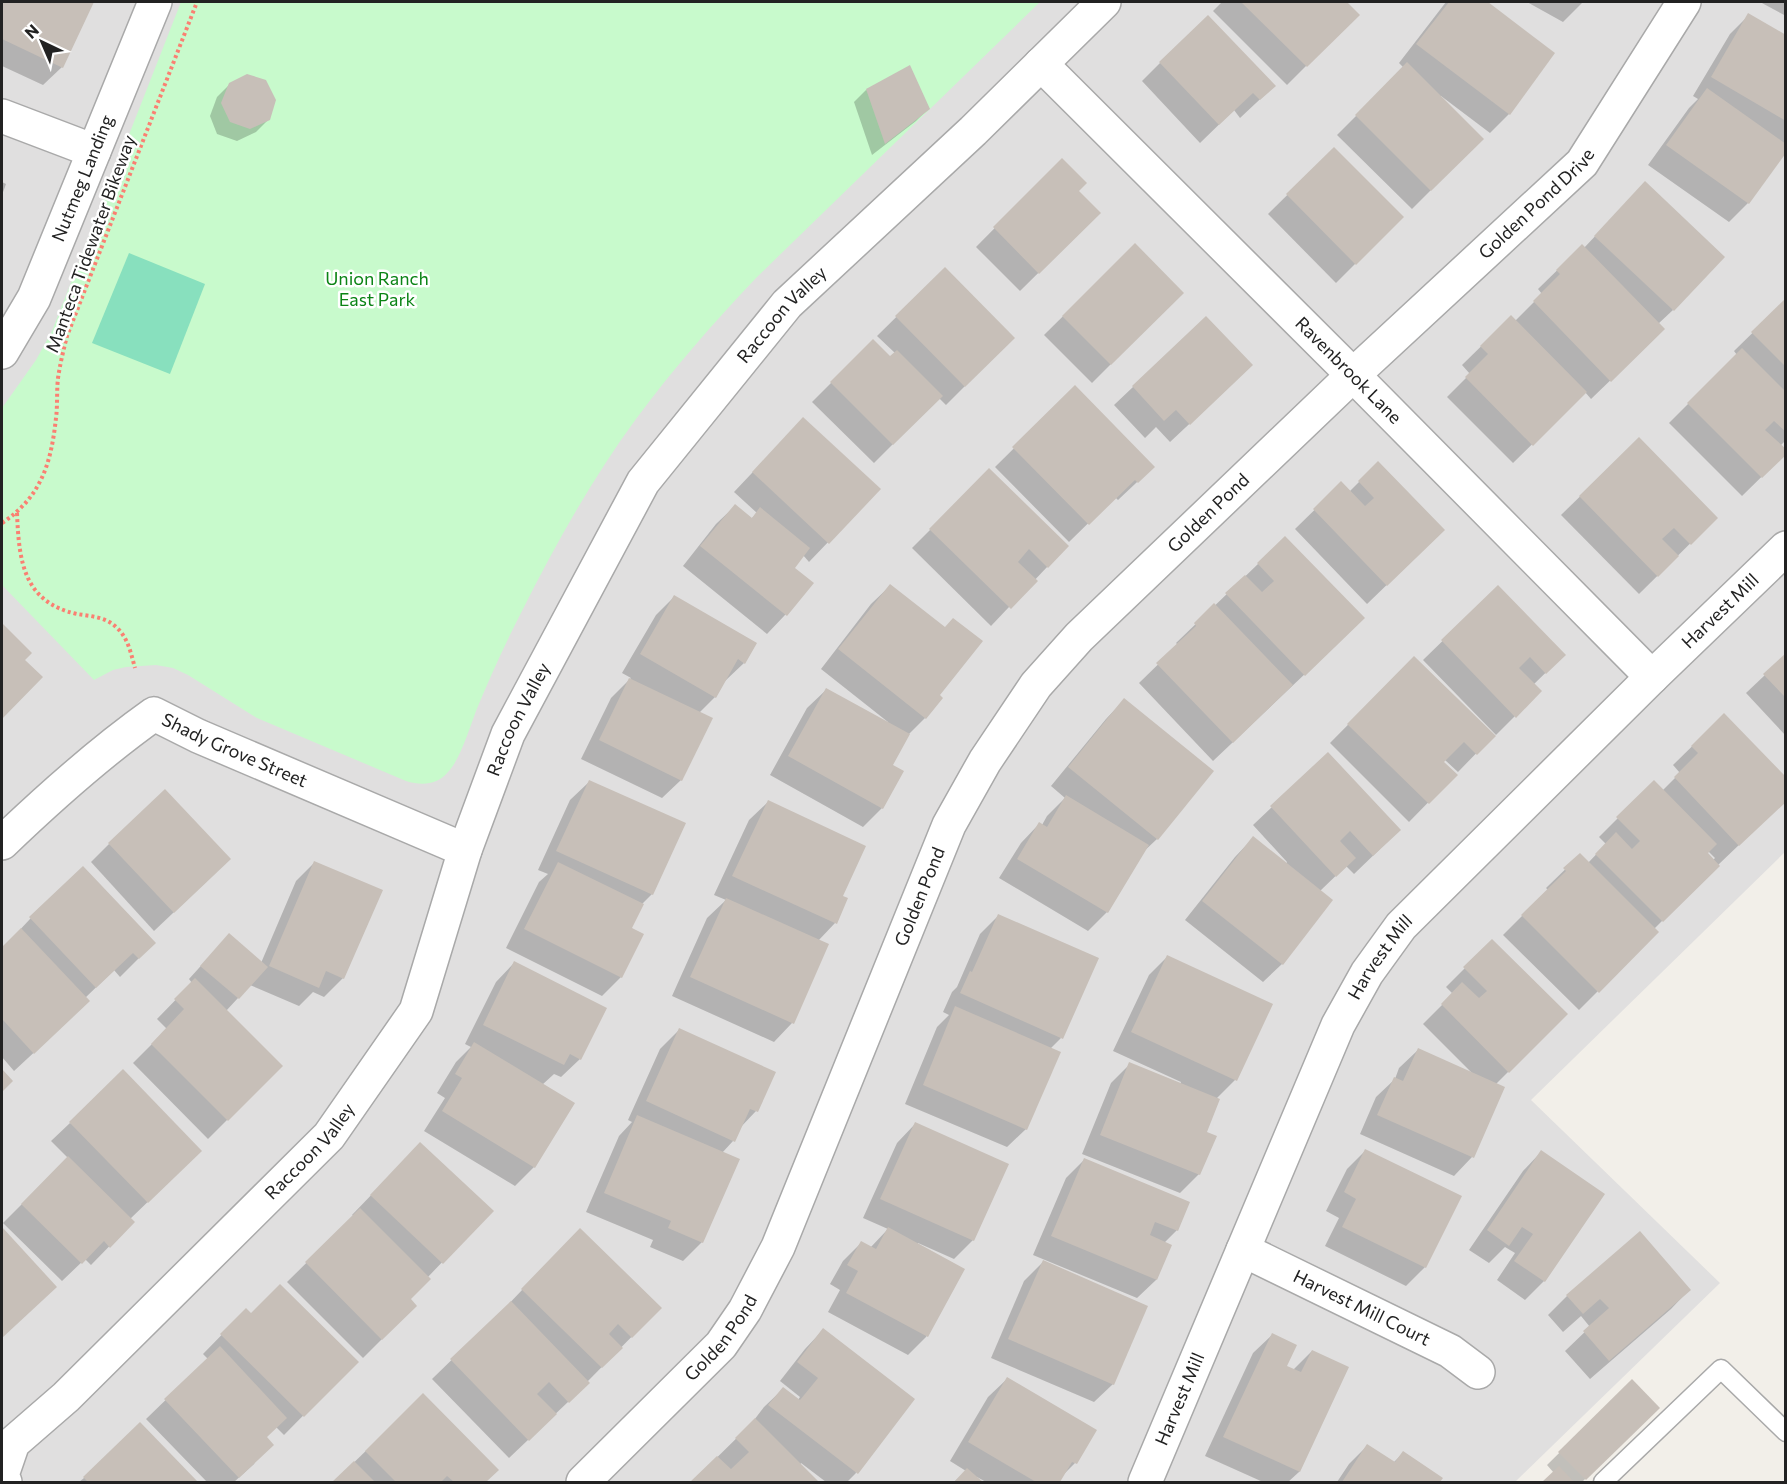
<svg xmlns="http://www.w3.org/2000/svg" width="1787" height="1484" font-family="Commissioner,sans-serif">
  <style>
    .residential { fill: #e0dfdf }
    .park { fill: #c8facc }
    .pitch { fill: #88e0be }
    .shadow { fill: #0003; fill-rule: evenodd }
    .building { fill: #c7bfb8 }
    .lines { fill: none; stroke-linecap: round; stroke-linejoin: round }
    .service-casing { stroke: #a9a9a9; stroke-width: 21 }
    .minor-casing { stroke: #a9a9a9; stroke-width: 36 }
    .path { stroke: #fa8072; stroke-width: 4; stroke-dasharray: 3 3; stroke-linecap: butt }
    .service { stroke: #fff; stroke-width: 18 }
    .minor { stroke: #fff; stroke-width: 33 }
    .labels { text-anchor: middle; stroke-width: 5; stroke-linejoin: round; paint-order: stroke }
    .street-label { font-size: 18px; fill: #222; stroke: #fff }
    .park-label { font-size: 18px; fill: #0c8416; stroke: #fff }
  </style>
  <rect width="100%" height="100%" fill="#f2efe9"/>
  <!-- residential -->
  <polygon class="residential" points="2,2 1785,2 1785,852 1531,1100 1720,1283 1515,1482 2,1482"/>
  <!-- park -->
  <path class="park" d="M181,2H1040L757,277C714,322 673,369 636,419C592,479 555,545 522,611C505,644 490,677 476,711C470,727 460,760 448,772C437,785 422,786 406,781L257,718L188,675L173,668L156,665L126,667L113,670L94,680L2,585V408L36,360L52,331Z"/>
  <!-- pitch -->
  <polygon class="pitch" points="129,253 205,284 170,374 92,343"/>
  <!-- shadow -->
  <g class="shadow">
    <polygon points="2,2 92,2 62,67 43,85 2,66"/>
    <polygon points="1222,2 1344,2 1357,15 1287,85 1213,11"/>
    <polygon points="1446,2 1485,2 1553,53 1509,114 1490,133 1441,96 1440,97 1482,139 1412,209 1337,135 1404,68 1399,63"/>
    <polygon points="1527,2 1583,2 1563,22"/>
    <polygon points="1760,2 1786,2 1786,16"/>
    <polygon points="1749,15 1786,36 1786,151 1748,203 1729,222 1648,165 1689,108 1698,99 1693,96 1730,34"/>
    <polygon points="1160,63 1274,86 1240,118 1234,110 1200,143 1142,81"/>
    <polygon points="230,84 269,119 256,132 237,141 217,134 210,116 217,97"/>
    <polygon points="866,90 928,109 916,121 872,155 854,102"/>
    <polygon points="1334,149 1402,217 1336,283 1268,214"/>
    <polygon points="1062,160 1077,191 1099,213 1020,291 976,247"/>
    <polygon points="2,182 6,184 2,195"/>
    <polygon points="1627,202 1673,310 1658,324 1644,348 1591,399 1585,392 1513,463 1447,397 1470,374 1462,365 1511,317 1515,321 1542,294 1538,289 1582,246 1584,248"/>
    <polygon points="1135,245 1182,293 1092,383 1044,335"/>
    <polygon points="945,269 1013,338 946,405 939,398 874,463 812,402 873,341 890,358 895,353 877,336"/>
    <polygon points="1786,300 1786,440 1780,446 1786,453 1742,496 1669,423 1737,355 1734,351"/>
    <polygon points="1232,384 1170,442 1156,427 1145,438 1114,405 1133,387"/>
    <polygon points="1075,388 1153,467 1118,500 1115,497 1069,542 995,467"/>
    <polygon points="785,438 879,489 809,562 803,555 792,568 812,583 785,615 767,634 683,566 716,524 735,506 751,519 757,513 734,492"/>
    <polygon points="1639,439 1716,518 1639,594 1561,515"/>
    <polygon points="1378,463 1424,549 1367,604 1295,529 1341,484 1349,492"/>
    <polygon points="990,470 1067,546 991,626 912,548"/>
    <polygon points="1285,538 1344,637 1213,761 1139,683 1178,645 1176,643"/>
    <polygon points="890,586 938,696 925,718 907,736 891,765 882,808 863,827 770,775 807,708 826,690 887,723 888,722 821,669 871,604"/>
    <polygon points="1498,587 1564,655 1534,684 1540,691 1496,735 1423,660"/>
    <polygon points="674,597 744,663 725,681 724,680 715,697 699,713 681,780 662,798 581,759 611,698 631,678 622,673 656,615"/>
    <polygon points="2,625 30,653 23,660 41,677 2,717"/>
    <polygon points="1786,655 1786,736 1746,693"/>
    <polygon points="1414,658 1493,736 1458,772 1445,760 1442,762 1455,775 1409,822 1330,743"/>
    <polygon points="1124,700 1157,839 1141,854 1107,912 1088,931 999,878 1021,843 1039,824 1042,825 1047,816 1065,798 1051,786 1106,719"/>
    <path d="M1724,715L1786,800L1718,865L1654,929L1657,932L1579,1010L1503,935L1548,890L1546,888L1580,855L1588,863L1606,844L1599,837L1654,782L1662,791L1680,773L1673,765ZM1708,851L1715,858L1713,860L1706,853Z"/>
    <polygon points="1328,754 1380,849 1354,874 1346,866 1320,891 1282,964 1263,982 1185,920 1235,857 1253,838 1286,864 1287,862 1253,825"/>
    <polygon points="589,782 652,894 641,905 630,929 621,977 602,996 506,948 539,882 548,874 538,870 570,800"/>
    <polygon points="768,802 841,897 846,899 835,923 818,941 792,1023 774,1042 672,996 707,918 726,900 714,895 749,820"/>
    <polygon points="109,844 210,878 154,931 91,862"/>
    <polygon points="315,862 343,978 324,997 313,992 299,1006 250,985 226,1011 281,1066 208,1139 133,1063 167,1029 157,1019 192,983 189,979 217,948 261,963 296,881"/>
    <polygon points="83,868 154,943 120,977 114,970 85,998 69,1020 14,1071 2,1057 2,949 30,919"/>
    <polygon points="999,915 1061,1038 1050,1049 1026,1129 1007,1147 905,1104 937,1027 949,1015 943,1012 952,992 957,987 980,934"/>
    <polygon points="1492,941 1566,1014 1496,1084 1503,1088 1472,1157 1454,1176 1360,1134 1376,1097 1395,1079 1399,1068 1418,1050 1473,1074 1423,1024 1453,994 1446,987"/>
    <polygon points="1167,957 1271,1005 1235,1080 1216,1099 1205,1133 1199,1174 1180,1193 1082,1154 1111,1083 1130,1064 1180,1085 1181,1082 1113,1051 1149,975"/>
    <polygon points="514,963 580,1059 561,1077 554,1074 542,1085 534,1167 515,1186 424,1131 445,1098 437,1093 456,1062 471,1047 465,1044 496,982"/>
    <polygon points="679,1030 774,1073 756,1111 739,1129 733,1141 722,1153 702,1242 683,1261 650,1247 653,1240 586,1212 619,1136 632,1122 628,1120 660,1049"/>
    <polygon points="70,1123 181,1170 130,1219 133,1222 91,1265 85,1259 62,1281 3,1223 68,1158 51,1141"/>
    <polygon points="915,1124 973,1240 954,1259 918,1243 917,1245 963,1270 926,1337 908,1355 828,1312 840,1290 830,1284 843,1261 861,1243 870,1248 888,1229 863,1218 897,1143"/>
    <polygon points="1366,1150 1425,1267 1406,1286 1325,1246 1339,1218 1326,1211 1347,1169"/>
    <polygon points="1541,1152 1544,1281 1525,1300 1497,1280 1515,1253 1505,1247 1489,1263 1469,1250 1523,1171"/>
    <polygon points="1085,1159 1177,1230 1164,1243 1170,1246 1156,1280 1137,1298 1033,1255 1066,1178"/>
    <polygon points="402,1163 491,1211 427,1278 409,1299 415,1306 363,1358 287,1282 354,1216 352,1215"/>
    <polygon points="2,1230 55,1287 2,1337"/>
    <polygon points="1640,1233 1689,1290 1671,1309 1590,1379 1565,1351 1590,1327 1581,1316 1563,1332 1548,1315 1567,1296"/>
    <polygon points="561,1249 660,1308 587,1382 588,1383 509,1458 432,1379 504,1309"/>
    <polygon points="1043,1262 1113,1384 1094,1402 991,1358 1024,1281"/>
    <polygon points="246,1310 251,1315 356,1362 284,1435 276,1427 265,1438 254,1464 234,1482 207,1482 146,1419 208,1359 203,1354"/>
    <polygon points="823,1330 856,1473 847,1482 826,1482 801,1463 800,1465 817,1482 692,1482 751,1424 764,1407 783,1389 798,1400 800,1397 780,1381 805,1349"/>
    <polygon points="1272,1335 1285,1366 1293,1370 1312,1351 1347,1368 1299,1472 1288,1482 1263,1482 1205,1456 1253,1353"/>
    <polygon points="1007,1379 1075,1463 1062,1476 1058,1482 986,1482 977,1477 976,1478 981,1482 954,1482 966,1471 950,1461 988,1397"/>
    <polygon points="1632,1381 1658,1408 1582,1482 1544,1482 1554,1473 1547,1465"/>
    <polygon points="423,1395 497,1470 484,1482 334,1482"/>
    <polygon points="140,1424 196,1482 79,1482 84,1478"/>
    <polygon points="1367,1446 1393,1463 1403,1453 1441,1478 1438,1482 1337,1482 1349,1464"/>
  </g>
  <!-- building -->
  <g class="building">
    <polygon points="2,2 94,2 63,68 2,39"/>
    <polygon points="1241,2 1347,2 1360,15 1307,67"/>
    <polygon points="1449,2 1488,2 1555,53 1510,115 1416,44"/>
    <polygon points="1748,13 1786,35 1786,121 1711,77"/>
    <polygon points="1208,15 1276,86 1260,100 1253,93 1219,125 1159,62"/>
    <polygon points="1407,62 1484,139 1431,191 1355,115"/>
    <polygon points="910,65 930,109 885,144 866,89"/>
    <polygon points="247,74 266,80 276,100 270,120 250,129 230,122 221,103 229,83"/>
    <polygon points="1707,88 1786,144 1786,153 1749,204 1666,145"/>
    <polygon points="1334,147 1404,217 1356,265 1286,194"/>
    <polygon points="1062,158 1087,183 1079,191 1101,213 1039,274 993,227"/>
    <polygon points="1645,181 1725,257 1674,311 1594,236"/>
    <polygon points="1135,243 1184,293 1111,365 1062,316"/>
    <polygon points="1582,244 1665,329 1611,382 1533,301 1560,274 1556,270"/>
    <polygon points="945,267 1015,338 965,387 895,316"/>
    <polygon points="1786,298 1786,367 1751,332"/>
    <polygon points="1511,315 1587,392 1533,446 1465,377 1488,354 1480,346"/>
    <polygon points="1206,316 1253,365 1190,425 1176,410 1164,421 1132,386"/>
    <polygon points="873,339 890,356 897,350 943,396 893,445 830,382"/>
    <polygon points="1742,348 1786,392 1786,432 1774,421 1765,430 1786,449 1786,455 1762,478 1687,403"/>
    <polygon points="1075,385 1155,467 1138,483 1135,480 1089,525 1012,447"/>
    <polygon points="803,417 881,489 829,544 752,472"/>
    <polygon points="1639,437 1718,518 1691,545 1674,528 1662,539 1679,556 1658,577 1579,496"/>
    <polygon points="1378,461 1445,530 1387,586 1313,509 1341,481 1365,506 1374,498 1358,481"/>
    <polygon points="989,468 1069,546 1048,568 1029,549 1018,562 1038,581 1011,609 929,529"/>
    <polygon points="735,504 752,518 760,507 810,548 795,568 814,583 787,616 700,546"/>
    <polygon points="1285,536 1365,618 1305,676 1225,593 1245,575 1262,592 1274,581 1257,563"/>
    <polygon points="890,584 945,627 953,618 983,641 940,695 943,698 926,719 838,649"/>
    <polygon points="1498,585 1566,655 1546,674 1530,657 1519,668 1542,691 1516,718 1441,640"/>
    <polygon points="674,595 757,643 745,664 738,659 716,698 640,654"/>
    <polygon points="1214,603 1293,685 1233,743 1156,663 1196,626 1194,623"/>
    <polygon points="2,623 32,653 25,660 43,677 2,719"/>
    <polygon points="1786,653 1786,698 1763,674"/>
    <polygon points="1414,656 1496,736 1477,755 1464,742 1444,762 1458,775 1429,804 1347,724"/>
    <polygon points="629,678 713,718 682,781 599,740"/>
    <polygon points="826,688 910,734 893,765 904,771 883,809 788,756"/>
    <polygon points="1124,698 1214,771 1158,840 1068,767"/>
    <polygon points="1724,713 1786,777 1786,802 1739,846 1674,777 1698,753 1691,746"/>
    <polygon points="1328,752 1401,830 1373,856 1350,831 1340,841 1356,858 1336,877 1270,806"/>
    <polygon points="589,780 686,823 653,895 556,851"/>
    <polygon points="1654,780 1717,844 1708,853 1720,866 1663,922 1595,854 1616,832 1632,849 1640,841 1616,817"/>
    <polygon points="165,789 231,859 174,913 108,843"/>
    <polygon points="1066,795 1149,845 1108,913 1017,859 1039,822 1047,827"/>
    <polygon points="768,800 866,846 843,896 848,898 837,924 732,876"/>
    <polygon points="1253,836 1333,900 1283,965 1202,901"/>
    <polygon points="1580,853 1659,932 1599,993 1521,915 1566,871 1563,868"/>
    <polygon points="314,861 383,890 344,979 326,971 319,988 269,966"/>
    <polygon points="558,862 644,904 632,928 644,934 622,978 524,929"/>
    <polygon points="83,866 156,943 139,959 133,953 96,988 29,917"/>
    <polygon points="726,898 829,944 794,1024 690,977"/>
    <polygon points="998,914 1099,958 1063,1039 960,993 970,971 972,972"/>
    <polygon points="21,928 90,1001 34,1054 2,1019 2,947"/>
    <polygon points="229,933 268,967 239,999 200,966"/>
    <polygon points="1492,939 1568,1014 1509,1073 1441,1004 1462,982 1479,998 1487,991 1463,967"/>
    <polygon points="1167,955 1273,1004 1237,1081 1131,1032"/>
    <polygon points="514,961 607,1008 581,1060 570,1054 564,1065 483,1025"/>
    <polygon points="195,978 283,1066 228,1121 151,1044 184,1009 174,999"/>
    <polygon points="955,1006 1061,1052 1027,1130 923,1085"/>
    <polygon points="679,1028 776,1072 758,1112 750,1109 735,1142 646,1101"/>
    <polygon points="474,1042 575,1103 535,1168 442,1111 462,1078 455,1074"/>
    <polygon points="1418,1048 1505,1087 1474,1158 1377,1115 1394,1077 1403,1081"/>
    <polygon points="1129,1062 1220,1099 1207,1132 1217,1136 1200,1175 1100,1135"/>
    <polygon points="2,1069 13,1081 2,1092"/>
    <polygon points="123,1069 202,1151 148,1203 69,1122"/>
    <polygon points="637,1115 740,1159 703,1243 668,1228 671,1221 604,1193"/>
    <polygon points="915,1122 1009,1164 974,1241 880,1199"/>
    <polygon points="420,1142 494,1211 443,1264 370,1195"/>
    <polygon points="1365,1149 1462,1196 1426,1268 1342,1227 1356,1199 1344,1192"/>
    <polygon points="1541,1150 1605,1194 1545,1282 1514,1261 1533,1234 1522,1227 1509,1246 1487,1230"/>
    <polygon points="68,1156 135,1222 110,1248 104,1241 82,1264 21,1204"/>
    <polygon points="1084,1158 1190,1202 1178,1231 1155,1222 1150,1235 1172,1245 1157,1280 1051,1236"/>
    <polygon points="360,1208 431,1279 411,1299 417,1306 382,1340 305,1262"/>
    <polygon points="2,1227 57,1287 2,1338"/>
    <polygon points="888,1227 965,1269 928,1337 846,1293 858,1271 847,1265 861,1241 876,1249"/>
    <polygon points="580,1228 662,1308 632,1338 618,1324 609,1334 623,1348 602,1368 521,1289"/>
    <polygon points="1640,1231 1691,1290 1609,1361 1583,1331 1609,1308 1600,1299 1583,1314 1566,1295"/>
    <polygon points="1043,1260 1148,1306 1114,1385 1008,1339"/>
    <polygon points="280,1284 359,1362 304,1417 220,1334 246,1308 251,1313"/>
    <polygon points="511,1301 590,1383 569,1403 549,1382 537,1394 557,1414 529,1441 450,1359"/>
    <polygon points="823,1328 915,1399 858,1474 768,1405 783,1387 800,1400 818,1378 797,1362"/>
    <polygon points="1272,1333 1297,1345 1287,1366 1301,1372 1312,1350 1349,1367 1300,1472 1223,1437"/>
    <polygon points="220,1346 287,1418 267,1437 274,1445 239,1478 164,1399"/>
    <polygon points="1007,1377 1097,1430 1077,1464 1072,1462 1060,1482 1036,1482 968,1442"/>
    <polygon points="1632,1379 1660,1408 1586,1480 1558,1452"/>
    <polygon points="423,1393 499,1470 486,1482 454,1482 447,1476 441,1482 396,1482 365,1451"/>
    <polygon points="755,1418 819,1482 690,1482 717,1456 731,1469 749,1452 735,1438"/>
    <polygon points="140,1422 198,1482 88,1482 83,1477"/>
    <polygon points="1367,1444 1395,1462 1403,1451 1443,1478 1440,1482 1342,1482"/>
    <polygon points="354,1461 375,1482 332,1482"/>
    <polygon points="1559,1466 1574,1482 1542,1482"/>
    <polygon points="967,1468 983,1482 954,1482"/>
  </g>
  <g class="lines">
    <defs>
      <polyline id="service" points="1603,1482 1721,1369 1786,1432"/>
      <g id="minor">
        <path id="s1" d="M1041,64L1353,375L1652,677"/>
        <polyline points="2,116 94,151"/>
        <path id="s2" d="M2,352L34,298L155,2"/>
        <path id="s3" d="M2,843C50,797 99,753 154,714L198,736L465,850"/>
        <path id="s4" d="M1243,1250L1450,1351L1478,1372"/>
        <path id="s5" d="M5,1482L2,1475L13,1443L66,1397L329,1136L416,1011L465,850L508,734L643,482L787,304L973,131L1104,2"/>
        <path id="s6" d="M583,1482L721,1345L745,1310L778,1247L949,825L985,761L1036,685L1079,637L1353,375L1582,163L1684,2"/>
        <path id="s7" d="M1145,1482L1338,1025L1367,973L1401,926L1652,677L1786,548"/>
      </g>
    </defs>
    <!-- service casing -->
    <use href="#service" class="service-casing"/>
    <!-- minor casing -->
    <use href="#minor" class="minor-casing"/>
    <!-- path -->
    <g class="path">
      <path d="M17,513C19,561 23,602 77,614C90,616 106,617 116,627C128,637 131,654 135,668"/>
      <path d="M2,523C41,497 51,464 56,418C58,403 56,387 59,372C61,360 64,348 67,336L197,2"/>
    </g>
    <!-- service -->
    <use href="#service" class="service"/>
    <!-- minor -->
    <use href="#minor" class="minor"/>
  </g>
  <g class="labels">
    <!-- street labels -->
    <g class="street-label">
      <text dy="6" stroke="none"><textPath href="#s2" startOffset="192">Nutmeg Landing</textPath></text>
      <text dy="6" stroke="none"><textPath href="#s6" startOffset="1623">Golden Pond Drive</textPath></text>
      <text transform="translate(91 244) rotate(-70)" y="6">Manteca Tidewater Bikeway</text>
      <text dy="6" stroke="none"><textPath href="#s5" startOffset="1430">Raccoon Valley</textPath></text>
      <text dy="6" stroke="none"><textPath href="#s1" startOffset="434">Ravenbrook Lane</textPath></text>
      <text dy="6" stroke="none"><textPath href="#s6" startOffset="1172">Golden Pond</textPath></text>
      <text dy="6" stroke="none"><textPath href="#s7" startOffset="1062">Harvest Mill</textPath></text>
      <text dy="6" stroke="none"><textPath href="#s5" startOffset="944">Raccoon Valley</textPath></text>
      <text dy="6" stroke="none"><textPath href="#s3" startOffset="288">Shady Grove Street</textPath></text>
      <text dy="6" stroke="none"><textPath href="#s6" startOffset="686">Golden Pond</textPath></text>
      <text dy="6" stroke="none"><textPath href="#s7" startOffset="576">Harvest Mill</textPath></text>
      <text dy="6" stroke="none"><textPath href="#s5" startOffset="458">Raccoon Valley</textPath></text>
      <text dy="6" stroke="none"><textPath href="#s4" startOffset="132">Harvest Mill Court</textPath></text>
      <text dy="6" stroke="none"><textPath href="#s6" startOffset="200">Golden Pond</textPath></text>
      <text dy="6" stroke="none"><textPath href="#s7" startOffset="90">Harvest Mill</textPath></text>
    </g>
    <!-- park labels -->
    <g class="park-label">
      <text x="377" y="285">Union Ranch<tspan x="377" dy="21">East Park</tspan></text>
    </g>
  </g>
  <!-- border -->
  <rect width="1787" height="1484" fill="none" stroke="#222222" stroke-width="6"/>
  <!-- north arrow -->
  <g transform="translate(42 42) rotate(316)" stroke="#ffffff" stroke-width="4.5" paint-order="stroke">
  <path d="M0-4.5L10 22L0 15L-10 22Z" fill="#222222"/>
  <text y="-9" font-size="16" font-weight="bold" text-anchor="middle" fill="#222222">N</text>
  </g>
</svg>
